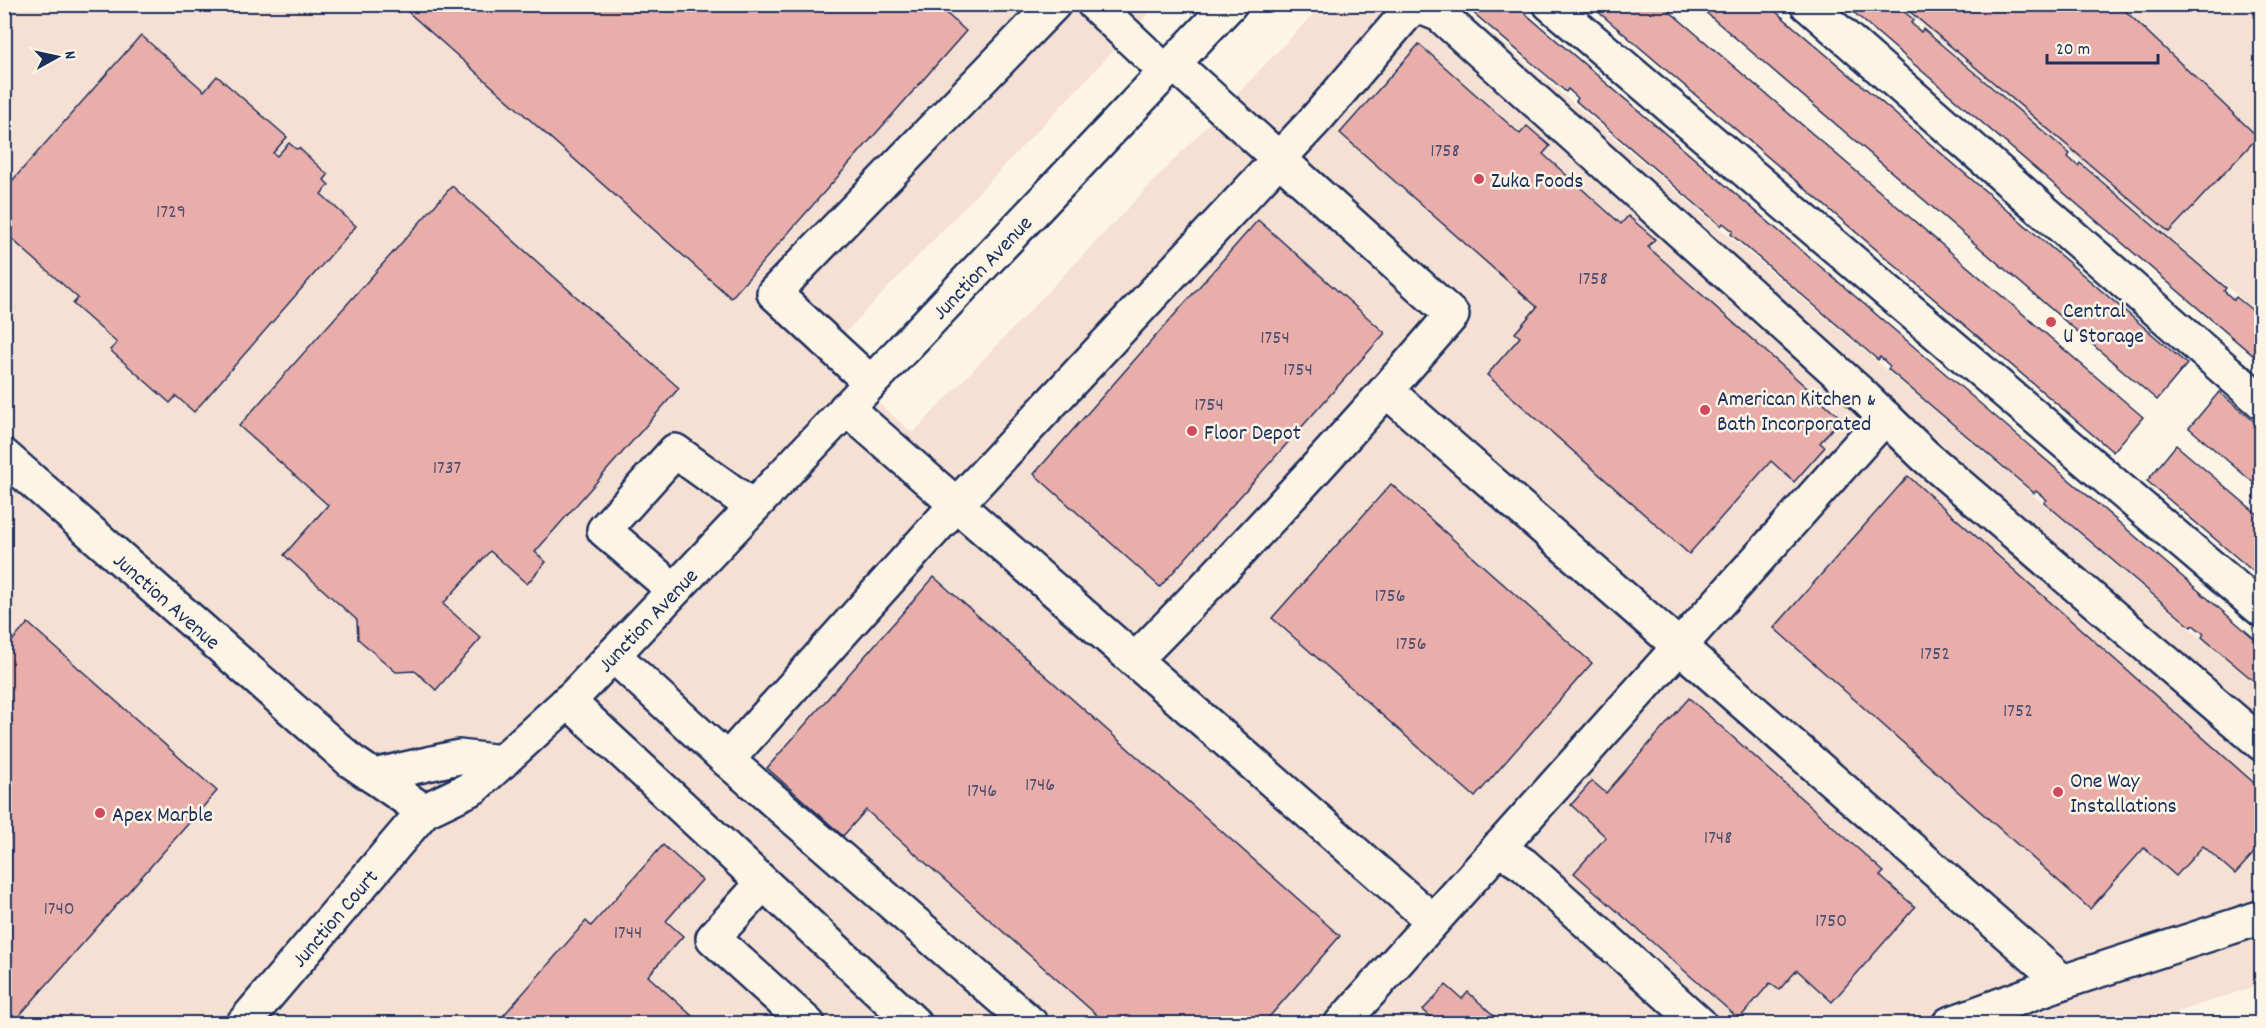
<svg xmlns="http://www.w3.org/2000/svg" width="2266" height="1028" font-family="Dekko,sans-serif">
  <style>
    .built { fill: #f6e0d3 }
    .building { fill: #e9aeaa; stroke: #1b2f5e; stroke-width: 1.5 }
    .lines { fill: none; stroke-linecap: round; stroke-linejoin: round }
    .minor-casing { stroke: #1b2f5e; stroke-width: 38 }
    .minor { stroke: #fcf5e5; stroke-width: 33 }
    .poi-dot { fill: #d1495b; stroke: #fcf5e5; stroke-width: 2 }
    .labels { text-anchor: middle; stroke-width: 5; stroke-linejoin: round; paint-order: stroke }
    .number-label { font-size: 20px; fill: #4e4f71 }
    .poi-label { font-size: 22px; fill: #1b2f5e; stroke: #fcf5e5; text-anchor: start }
    .street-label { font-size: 22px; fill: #1b2f5e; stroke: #fcf5e5 }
  </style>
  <rect width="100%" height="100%" fill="#fcf5e5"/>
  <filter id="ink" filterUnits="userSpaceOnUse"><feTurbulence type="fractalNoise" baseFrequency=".0167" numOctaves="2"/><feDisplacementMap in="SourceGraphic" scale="12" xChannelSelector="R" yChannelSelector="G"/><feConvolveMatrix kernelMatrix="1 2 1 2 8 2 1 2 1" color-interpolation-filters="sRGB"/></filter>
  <g filter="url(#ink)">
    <!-- built -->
    <g class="built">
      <polygon points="5,5 1157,5 823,356 913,433 1322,5 1458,5 2261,689 2261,984 2146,1023 5,1024"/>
      <polygon points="1899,5 2261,5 2261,316"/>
    </g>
    <!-- building -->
    <g class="building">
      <polygon points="399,4 936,4 966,31 731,298"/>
      <polygon points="1463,4 1514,4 2262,645 2262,688 2202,637 2204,634 2193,625 2191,627 2044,502 2047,500 2036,491 2034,493 1888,369 1890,366 1880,357 1878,360 1731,234 1733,231 1723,223 1721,226 1576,101 1578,98 1568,89 1566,92"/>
      <polygon points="1589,4 1661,4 2143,417 2113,452"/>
      <polygon points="1696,4 1767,4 2187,364 2157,400"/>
      <polygon points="1844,4 1895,4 1914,20 1911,23 1921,32 1923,29 2070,154 2068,157 2078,166 2080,163 2226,288 2224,291 2234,300 2236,297 2262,318 2262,363"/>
      <polygon points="1901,4 2118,4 2258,137 2169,232"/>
      <polygon points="141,35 204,91 217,76 287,137 273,153 277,156 289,143 296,149 299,148 328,175 324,180 329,185 321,194 356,226 194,412 176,396 170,403 110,350 117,343 73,304 78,298 4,232 4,190"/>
      <polygon points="1419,44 1520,134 1527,126 1550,146 1543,154 1621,224 1628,216 1655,239 1648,247 1841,418 1820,443 1825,447 1794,482 1771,461 1689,554 1487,375 1520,337 1515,333 1537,307 1340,133"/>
      <polygon points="452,186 679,388 535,552 546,562 527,584 490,551 443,604 481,638 436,690 415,671 396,672 358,639 357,620 284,555 328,505 239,426"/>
      <polygon points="1258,220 1385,333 1160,587 1034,474"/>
      <polygon points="2219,392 2262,428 2262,490 2189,428"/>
      <polygon points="2176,445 2262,518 2262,579 2147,481"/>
      <polygon points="1908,476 2262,790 2262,844 2235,874 2203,846 2176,876 2144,848 2090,909 1774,628"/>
      <polygon points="1391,484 1592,663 1475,797 1272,618"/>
      <polygon points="934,577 1340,936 1263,1024 1107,1024 866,810 843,836 767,768"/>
      <polygon points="28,623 217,791 12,1024 4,1024 4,650"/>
      <polygon points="1689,698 1884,872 1880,876 1915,907 1832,1002 1797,970 1779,990 1770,983 1739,1019 1574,873 1606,837 1571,805 1592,781 1606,793"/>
      <polygon points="663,845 702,880 666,921 683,936 648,976 701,1024 496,1024 586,921 591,926"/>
      <polygon points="1446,985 1462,999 1468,992 1503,1024 1439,1024 1423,1010"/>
    </g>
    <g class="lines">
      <defs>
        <g id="minor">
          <polyline points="1094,4 1166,72"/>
          <polyline points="1413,4 1440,15 1860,393 1925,456 2262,744"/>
          <polyline points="1550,4 2262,610"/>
          <polyline points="1807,4 2262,402"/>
          <polyline points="870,382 774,293 1054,4"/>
          <polyline points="1387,391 2063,982"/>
          <polyline points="846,408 1432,920"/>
          <path id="s1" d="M4,456L351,761L424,811"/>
          <polyline points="674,590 604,530 675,451 753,507"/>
          <polyline points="613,655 727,760 1031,1024"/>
          <path d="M1135,660C1244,549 1350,433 1452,315L1174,64"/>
          <polyline points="568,701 915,1024"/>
          <polyline points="727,760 956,505 1317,118 1414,5"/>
          <polyline points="373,776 459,757 502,762"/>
          <polyline points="1498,848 1524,865 1700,1024"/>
          <polyline points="763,883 713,938 808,1024"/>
          <path id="s2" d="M243,1024L424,811L474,787L574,696L1230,4"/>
          <polyline points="1341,1024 1885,417"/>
          <polyline points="1949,1024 2063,982 2262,917"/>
        </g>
      </defs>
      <!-- minor casing -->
      <use href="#minor" class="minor-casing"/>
      <!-- minor -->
      <use href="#minor" class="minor"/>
    </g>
  </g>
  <!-- markers -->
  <g class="poi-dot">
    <circle cx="1479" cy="179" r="6"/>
    <circle cx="2051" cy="322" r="6"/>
    <circle cx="1705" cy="410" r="6"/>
    <circle cx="1192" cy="431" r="6"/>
    <circle cx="2058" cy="792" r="6"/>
    <circle cx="100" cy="813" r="6"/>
  </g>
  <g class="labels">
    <!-- number labels -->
    <g class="number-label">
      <text x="1445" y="156">1758</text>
      <text x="171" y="217">1729</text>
      <text x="1593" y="284">1758</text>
      <text x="1275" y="343">1754</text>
      <text x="1298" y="375">1754</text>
      <text x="1209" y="410">1754</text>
      <text x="447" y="473">1737</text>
      <text x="1390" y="601">1756</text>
      <text x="1411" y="649">1756</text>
      <text x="1935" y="659">1752</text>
      <text x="2018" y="716">1752</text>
      <text x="1040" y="790">1746</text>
      <text x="982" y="796">1746</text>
      <text x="1718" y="843">1748</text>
      <text x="59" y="914">1740</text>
      <text x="1831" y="926">1750</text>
      <text x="628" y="938">1744</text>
    </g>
    <!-- poi labels -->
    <g class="poi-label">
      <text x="1491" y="187">Zuka Foods</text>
      <text x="2063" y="317">Central<tspan x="2063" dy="25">U Storage</tspan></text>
      <text x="1717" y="405">American Kitchen &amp;<tspan x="1717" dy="25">Bath Incorporated</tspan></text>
      <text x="1204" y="439">Floor Depot</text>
      <text x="2070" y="787">One Way<tspan x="2070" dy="25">Installations</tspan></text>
      <text x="112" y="821">Apex Marble</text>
    </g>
    <!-- street labels -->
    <g class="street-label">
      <text dy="8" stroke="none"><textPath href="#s2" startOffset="1062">Junction Avenue</textPath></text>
      <text dy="8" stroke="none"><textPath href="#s1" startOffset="218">Junction Avenue</textPath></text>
      <text dy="8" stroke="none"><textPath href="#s2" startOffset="576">Junction Avenue</textPath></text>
      <text dy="8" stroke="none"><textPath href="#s2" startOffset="140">Junction Court</textPath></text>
    </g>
  </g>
  <!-- margin -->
  <rect width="2266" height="1028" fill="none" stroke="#fcf5e5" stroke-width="24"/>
  <rect x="12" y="12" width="2242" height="1004" fill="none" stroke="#1b2f5e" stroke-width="2" filter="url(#ink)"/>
  <!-- north arrow -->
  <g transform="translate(57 57) rotate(82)" stroke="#fcf5e5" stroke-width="4.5" paint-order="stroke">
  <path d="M0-4.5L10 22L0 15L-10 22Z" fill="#1b2f5e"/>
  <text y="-9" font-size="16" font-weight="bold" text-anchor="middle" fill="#1b2f5e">N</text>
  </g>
  <!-- scale -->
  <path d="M2047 54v9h111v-9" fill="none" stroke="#1b2f5e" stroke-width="3"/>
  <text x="2056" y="54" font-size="18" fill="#1b2f5e" stroke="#fcf5e5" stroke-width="4.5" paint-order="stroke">20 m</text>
</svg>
